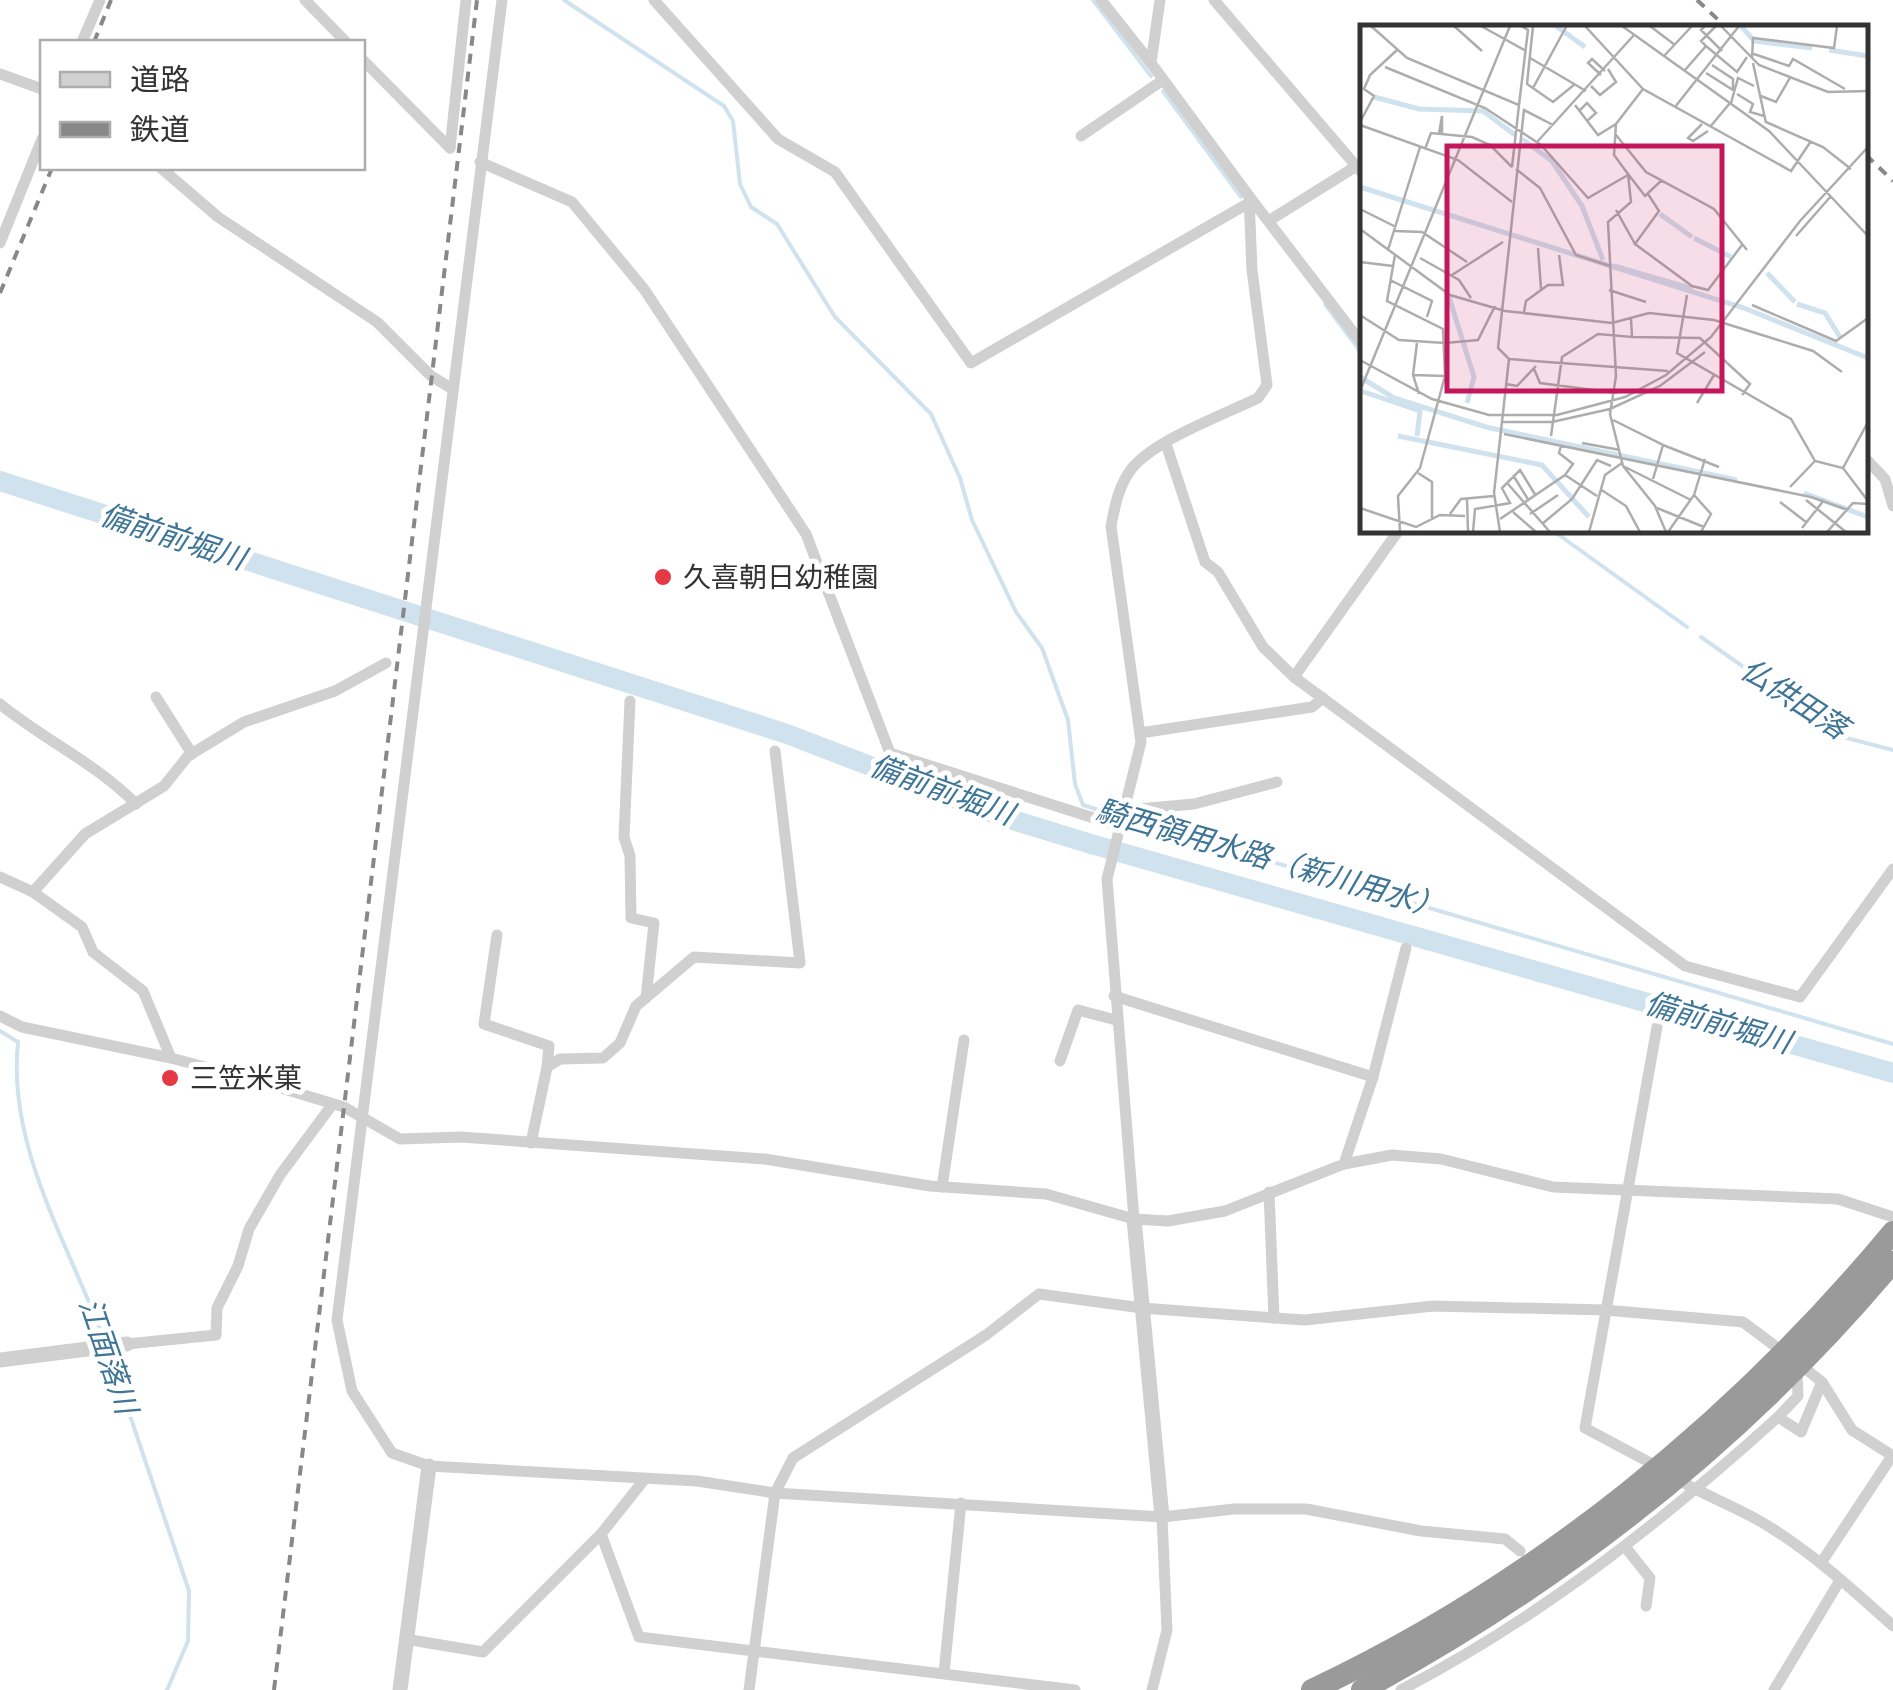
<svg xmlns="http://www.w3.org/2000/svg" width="1893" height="1690" font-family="Barlow,'Noto Sans JP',sans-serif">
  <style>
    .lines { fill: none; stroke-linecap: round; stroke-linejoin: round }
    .stream { stroke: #cfe2ee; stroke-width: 4 }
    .river { stroke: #cfe2ee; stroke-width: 20 }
    .minor { stroke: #d0d0d0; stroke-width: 11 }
    .tertiary { stroke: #d0d0d0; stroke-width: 15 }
    .motorway { stroke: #9a9a9a; stroke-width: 22 }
    .rail { stroke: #888; stroke-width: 4; stroke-dasharray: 10 8; stroke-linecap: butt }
    .poi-dot { fill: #e63946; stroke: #fff; stroke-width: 4 }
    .labels { text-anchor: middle; stroke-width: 10; stroke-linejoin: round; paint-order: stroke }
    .poi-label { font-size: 28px; fill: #333; stroke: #fff; text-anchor: start }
    .water-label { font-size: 30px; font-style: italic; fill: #3f7597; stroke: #fff }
    .inset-river { fill: none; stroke: #cfe2ee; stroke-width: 5 }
    .inset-road { fill: none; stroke: #adadad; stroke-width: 2.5 }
    .view { fill: #c2185b; fill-opacity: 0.15; stroke: #c2185b; stroke-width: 5 }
    .inset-edge { fill: none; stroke: #333; stroke-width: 5 }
  </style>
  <rect width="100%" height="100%" fill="#fff"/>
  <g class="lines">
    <!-- stream -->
    <g class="stream">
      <polyline points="564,0 724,106 733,121 740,184 751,207 777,224 835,317 931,414 960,478 972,520 1016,612 1042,648 1068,720 1075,784 1083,805 1117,816"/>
      <polyline points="1093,0 1151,76"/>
      <polyline points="1163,91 1241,197"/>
      <polyline points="1325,304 1363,355"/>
      <polyline points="1552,530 1687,627"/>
      <polyline points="1701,637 1843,737 1893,750"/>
      <polyline points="1126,819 1893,1044"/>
      <path d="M0,1031L18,1042C7,1148 69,1244 104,1340"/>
      <polyline points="109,1353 189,1591 188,1641 167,1690"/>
    </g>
    <!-- river -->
    <polyline class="river" points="0,481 787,734 1003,817 1091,844 1893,1073"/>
    <!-- minor -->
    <g class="minor">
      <polyline points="305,0 346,42"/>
      <polyline points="502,0 337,1320 352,1391 392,1453 429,1466 697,1481 775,1493 1162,1517 1234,1509 1306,1509 1421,1531 1505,1539 1520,1551"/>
      <polyline points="654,0 778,139 835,172 971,363 1247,204"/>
      <polyline points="1101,0 1151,63"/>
      <polyline points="1214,0 1363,174"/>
      <polyline points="82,42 100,0"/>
      <polyline points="362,59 450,148"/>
      <polyline points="0,74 42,89"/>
      <polyline points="1081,136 1163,80"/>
      <polyline points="450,148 466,0"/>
      <polyline points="480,162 572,202 644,289 806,534 890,753 1122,827"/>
      <polyline points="161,168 218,217 377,322 431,376 451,388"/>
      <polyline points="1249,196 1363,345"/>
      <polyline points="1270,220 1355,167"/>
      <polyline points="0,243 42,139"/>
      <polyline points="1166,444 1205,562 1218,572 1263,647 1294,677 1399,530"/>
      <polyline points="1866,459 1885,479 1893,506"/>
      <polyline points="1294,677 1685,966 1800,997 1893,869"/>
      <polyline points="156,697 192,754"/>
      <polyline points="630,701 624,837 630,856 631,918 654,923 646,998"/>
      <path d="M0,704C44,740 97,764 136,804"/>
      <polyline points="1140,733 1312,707 1323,698"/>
      <polyline points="1127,810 1194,804 1277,782"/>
      <polyline points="0,877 33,892 82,927 93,952 143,991 171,1058"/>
      <polyline points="33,892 85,834 164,786 188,756 244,722 335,691 386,663"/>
      <polyline points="497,935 484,1024 549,1046 547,1067"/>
      <polyline points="1114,996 1373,1077"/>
      <polyline points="0,1016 22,1027 171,1058 261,1082 344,1107 400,1139 461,1137 765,1159 930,1186 1046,1194 1134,1219 1168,1221 1225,1211 1344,1164 1392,1155 1441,1159 1553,1187 1838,1199 1893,1217"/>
      <polyline points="1657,1027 1585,1428 1658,1467"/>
      <polyline points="1060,1061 1078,1010 1116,1020"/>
      <polyline points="531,1143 547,1067 560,1059 603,1058 620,1043 636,1006 694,957 800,963 775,751"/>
      <polyline points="1344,1164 1373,1077 1406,948"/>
      <polyline points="942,1187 964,1040"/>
      <path d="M1134,1219L1107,879L1141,742L1111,526C1115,505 1119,484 1133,467C1159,438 1223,415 1258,398L1267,385L1252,270L1249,196L1151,63L1160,0"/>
      <polyline points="1274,1318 1305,1320 1433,1306 1605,1310 1743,1322 1783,1352"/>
      <polyline points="127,1344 216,1335 217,1308 238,1266 249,1229 280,1175 332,1105"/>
      <polyline points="1798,1363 1822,1382 1852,1430 1893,1456"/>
      <polyline points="1797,1373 1798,1396 1778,1417 1801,1432 1822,1382"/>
      <path d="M1674,1477C1701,1494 1730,1504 1758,1520C1807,1548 1851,1588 1893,1626"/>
      <polyline points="601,1534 639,1637 1075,1690"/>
      <polyline points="1626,1548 1650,1578 1646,1606"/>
      <polyline points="1821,1563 1892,1456"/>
      <polyline points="405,1639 483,1652 601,1534 644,1480"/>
      <polyline points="944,1673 961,1503"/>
      <polyline points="749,1690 775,1493 793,1458 986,1335 1039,1294 1142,1308 1274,1318 1269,1192"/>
      <polyline points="1152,1690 1167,1630 1162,1517"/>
      <path d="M1401,1690C1540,1618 1663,1521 1778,1417"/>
      <polyline points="1774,1690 1839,1582"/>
    </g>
    <!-- tertiary -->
    <g class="tertiary">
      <polyline points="1134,1219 1162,1517"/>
      <polyline points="0,1360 127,1344"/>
      <polyline points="400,1690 429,1466"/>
    </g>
    <!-- motorway -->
    <g class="motorway">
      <path d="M1312,1690C1537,1584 1735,1422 1893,1232"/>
      <path d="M1362,1690C1565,1580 1744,1440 1893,1262"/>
    </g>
    <!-- rail -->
    <g class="rail">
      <polyline points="1697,0 1727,28"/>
      <polyline points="94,42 111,0"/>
      <polyline points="1866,155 1893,181"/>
      <polyline points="0,293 52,168"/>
      <polyline points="274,1690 477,0"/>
    </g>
  </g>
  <!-- markers -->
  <g class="poi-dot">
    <circle cx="663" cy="577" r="10"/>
    <circle cx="170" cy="1078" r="10"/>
  </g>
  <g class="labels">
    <!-- poi labels -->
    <g class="poi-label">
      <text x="683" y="587">久喜朝日幼稚園</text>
      <text x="190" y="1088">三笠米菓</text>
    </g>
    <!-- water labels -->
    <g class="water-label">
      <text transform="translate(173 537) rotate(18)" y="10">備前前堀川</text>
      <text transform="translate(1794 699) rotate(33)" y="10">仏供田落</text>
      <text transform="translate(942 790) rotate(20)" y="10">備前前堀川</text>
      <text transform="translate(1270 859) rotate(16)" y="10">騎西領用水路（新川用水）</text>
      <text transform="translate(1718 1023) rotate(16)" y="10">備前前堀川</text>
      <text transform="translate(108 1356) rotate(71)" y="10">江面落川</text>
    </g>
  </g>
  <!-- overview -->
  <g transform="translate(1360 25)">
    <rect width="508" height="508" fill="#fff"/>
    <path class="inset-river" d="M196,1L225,22M381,1L394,16L452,23M469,25L508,31M14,72L59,84L123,86L155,110M162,114L192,136L222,181L243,235M0,162L384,283L508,333M300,189L332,212M334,213L371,232M254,241L333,264M407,248L435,277M89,272L114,352L107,378M437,279L465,288L480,312M0,352L34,373L126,402L377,455M1,366L60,386L57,411M38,411L182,440L229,492M444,468L508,492"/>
    <path class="inset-road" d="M11,1L47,33L159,80L152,142M94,1L122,26M121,1L166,26M173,1L167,59L193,77L215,59M225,1L283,64L431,146L451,116M262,1L409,106L508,211M290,1L315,20M345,1L341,5L362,26M356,1L341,16L346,21L377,47L387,32M361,1L399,40L468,67L508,66M391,28L429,41L433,34L485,64M304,31L332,1M170,33L226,66M392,34L393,13L474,23L477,1M393,38L406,98M25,42L125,83L181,120L228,173L268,150M325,45L346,21M346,48L373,65V54L352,40M241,50L228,38L232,34L245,46M231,61L240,70L256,57L248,44M173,63L206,2M283,64L256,99L254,130L268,149L271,177L248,197L256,351L250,389L263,441L295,481L306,507M377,69L393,79L390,87L404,91M401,71L416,77L431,51M371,78L378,53L394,61M159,80L168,5L161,1M215,80L238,110L256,99M315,82L379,1M219,86L227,78L236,88L227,96M0,97L14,71L4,64L10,50L37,25M406,97L463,122L491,144M342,99L328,113L333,116L348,106M0,100L98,135L152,177M193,100L164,85L138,323L149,334L308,346M350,102L370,78M79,109L82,91V109M256,110L286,147L354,184L387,225M177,117L274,10M65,124L71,108L112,112L130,120L152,142M156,144L180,163L216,230L250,241M268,149L285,171L302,155M0,184L36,202M256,185L275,219L299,186L288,169M0,204L90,270L145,286L252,298L289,288L354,295L453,326L482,347M35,206L62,207L107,237M436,211L471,171M275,219L332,261L348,265L382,220M178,223L181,264M28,225L60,122M35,230L27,276L83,304L85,351L53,350M60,233L99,255L111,273M0,237L33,241M92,250L143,217M30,255L72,276L67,292M249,265L286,277M327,270L317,328L431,394L455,436L483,443L508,476M392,280L476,316L508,293M164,287L166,276L188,260H203L199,230M0,290L39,315L85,318L118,315L135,281M272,312L340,313L390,359L382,370M57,318L53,350L59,369M0,335L72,374L129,390H197L265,372L306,350L351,312L440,196L508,122M174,344L180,358L257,368M146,359L157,361L176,341M0,366L150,1M337,378L354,350M253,395L303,420L293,454M143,397H192L250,384L300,361L345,327M144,409L451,472L488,485M191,411L202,332L238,309L272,312L271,294M222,418L260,425M303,420L359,442M263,441L331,475M483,443L508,397M58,448L72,457V494M153,450L169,476M205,450L237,471M148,459L190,507M430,462L455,436M240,464L266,481L280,507M334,470L351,489L341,507M107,473L108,507M446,475L486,507M420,477L446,497M0,483L56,502L80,490L105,491M297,483L344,502M153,487L176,507M90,489L101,474L134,471M170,489L198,470M140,494L205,450L213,439L199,428L201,421M182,499L212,474L237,435L251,441M442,503L464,475M40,507L38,471L60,443L85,351M113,507L115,484L150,478L142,463L160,445L176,471M140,507L134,468L149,334M229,507L245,450L262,438M308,507L334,470L345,434M467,507L493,478L508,479"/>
    <path class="view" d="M87,121H362V366H87Z"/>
    <rect width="508" height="508" class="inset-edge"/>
  </g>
  <!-- legend -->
  <rect x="40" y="40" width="325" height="130" fill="#ffffff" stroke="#adadad" stroke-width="2.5"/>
  <rect x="60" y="72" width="50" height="15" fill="#d0d0d0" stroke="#adadad" stroke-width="2.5"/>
  <text x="130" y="90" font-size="30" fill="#333333">道路</text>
  <rect x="60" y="122" width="50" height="15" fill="#888888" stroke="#adadad" stroke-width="2.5"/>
  <text x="130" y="140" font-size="30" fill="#333333">鉄道</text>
</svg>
